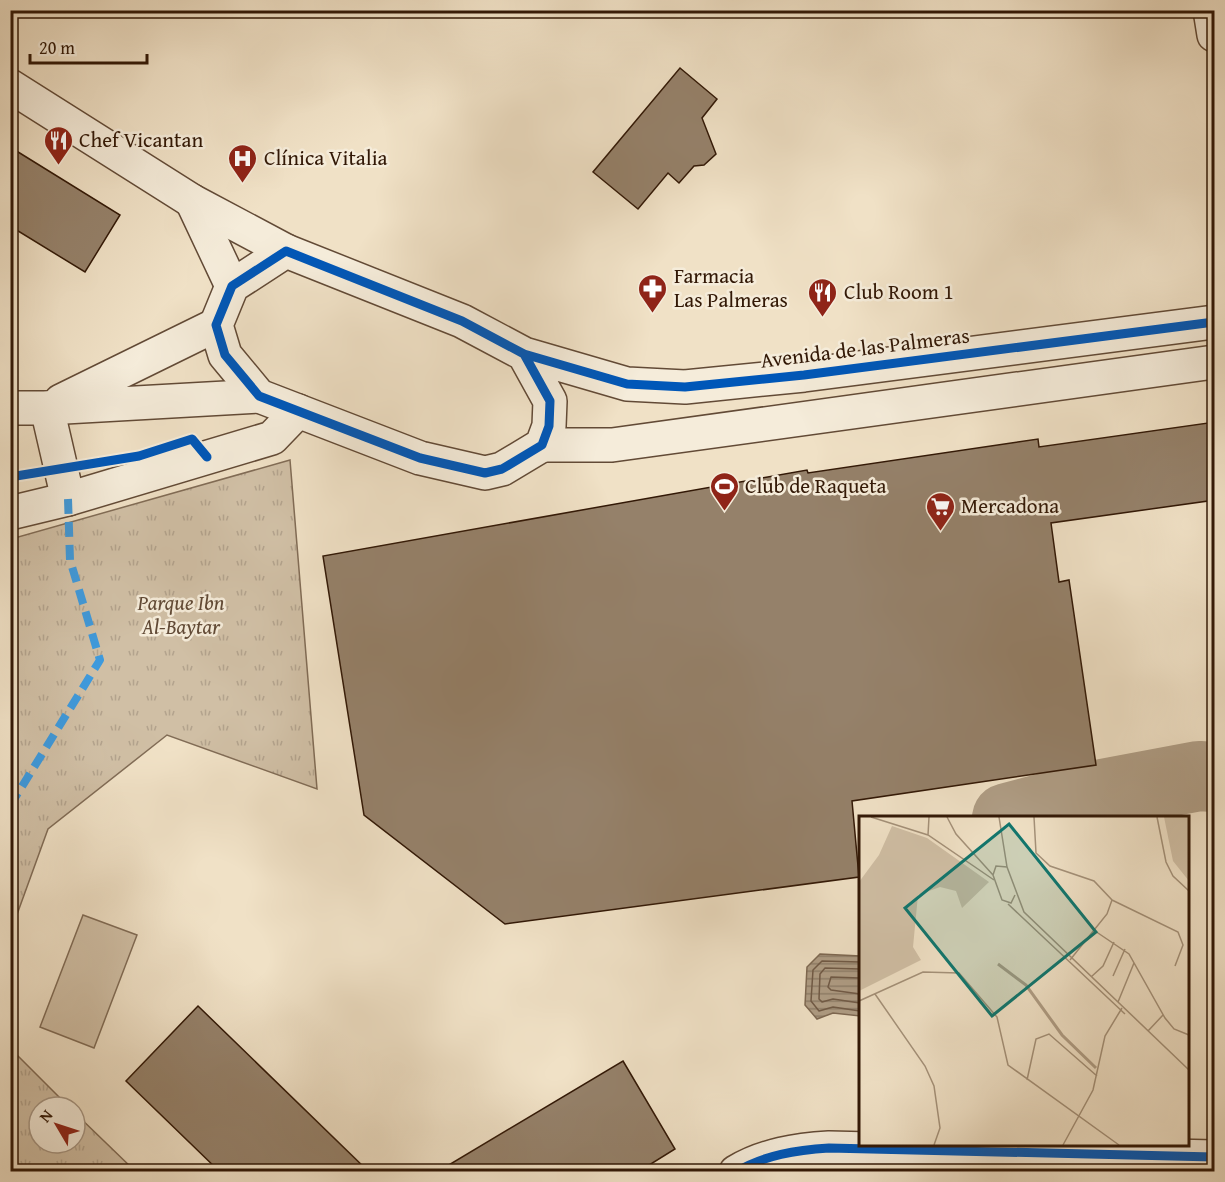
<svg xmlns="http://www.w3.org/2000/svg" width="1225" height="1182" font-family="'Gentium Book Plus',serif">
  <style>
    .grass { fill: url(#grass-tufts); stroke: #816c56; stroke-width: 1.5 }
    .pitch { fill: #d0bfa5; stroke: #816c56; stroke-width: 1.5 }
    .water { fill: url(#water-rules); stroke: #7d6852; stroke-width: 1.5 }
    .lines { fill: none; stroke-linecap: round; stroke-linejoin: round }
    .shore { stroke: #705a46; stroke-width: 1.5 }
    .river { stroke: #af9d85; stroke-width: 70 }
    .building { fill: #95816a; stroke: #321806; stroke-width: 1.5 }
    .minor-casing { stroke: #624a36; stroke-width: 36 }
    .tertiary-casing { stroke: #624a36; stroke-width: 36 }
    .minor { stroke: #f5ecda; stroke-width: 33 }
    .tertiary { stroke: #f5ecda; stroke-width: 33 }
    .quiet { stroke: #3e9add; stroke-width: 8; stroke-dasharray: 15 8; stroke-linecap: butt }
    .cycleway-casing { stroke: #f5ecda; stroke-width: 13 }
    .cycleway { stroke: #0057b8; stroke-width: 9 }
    .labels { text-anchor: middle; stroke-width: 5; stroke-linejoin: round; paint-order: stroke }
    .poi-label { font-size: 21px; fill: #321806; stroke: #f5ecda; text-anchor: start }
    .street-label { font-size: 21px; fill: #321806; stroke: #f5ecda }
    .park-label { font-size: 21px; font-style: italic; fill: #614a36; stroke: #f5ecda }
    .inset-river { fill: none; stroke: #af9d85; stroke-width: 3 }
    .inset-road { fill: none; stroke: #a49179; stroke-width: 1.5 }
    .view { fill: #0f766e; fill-opacity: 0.15; stroke: #0f766e; stroke-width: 3 }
    .inset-edge { fill: none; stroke: #321806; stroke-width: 3 }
  </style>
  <defs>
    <pattern id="grass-tufts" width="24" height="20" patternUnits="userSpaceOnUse" patternTransform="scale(1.5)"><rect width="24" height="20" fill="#d0bfa5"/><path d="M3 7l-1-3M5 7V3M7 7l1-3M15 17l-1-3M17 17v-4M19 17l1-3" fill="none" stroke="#b3a38d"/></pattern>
    <pattern id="water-rules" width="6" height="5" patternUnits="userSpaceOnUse" patternTransform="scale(1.5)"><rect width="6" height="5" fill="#af9d85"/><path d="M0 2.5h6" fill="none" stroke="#8f7f6b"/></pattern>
  </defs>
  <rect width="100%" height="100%" fill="#f0e1c6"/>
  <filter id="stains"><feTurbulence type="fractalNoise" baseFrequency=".00333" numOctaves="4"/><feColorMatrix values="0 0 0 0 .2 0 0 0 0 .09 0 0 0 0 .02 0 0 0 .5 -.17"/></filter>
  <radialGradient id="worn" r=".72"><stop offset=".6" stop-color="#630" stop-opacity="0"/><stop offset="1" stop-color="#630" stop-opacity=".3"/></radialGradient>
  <!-- grass -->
  <g class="grass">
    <polygon points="290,460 317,789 167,735 48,829 11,931 11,539"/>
    <polygon points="11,1049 69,1107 39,1107 39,1143 75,1143 75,1113 135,1171 11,1171"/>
  </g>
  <!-- pitch -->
  <polygon class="pitch" points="83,915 137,935 94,1048 40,1027"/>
  <!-- water -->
  <polygon class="water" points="820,954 860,956 860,1016 833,1013 817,1019 805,1005 807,967"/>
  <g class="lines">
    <!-- shore -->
    <g class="shore">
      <polyline points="860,962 822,961 813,970 811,1001 819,1011 833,1007 860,1011"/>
      <polyline points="860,969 825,968 820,974 819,999 822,1002 833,999 860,1003"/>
      <polyline points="860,978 831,977 828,987 831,990 860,994"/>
    </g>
    <!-- river -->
    <polyline class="river" points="1007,818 1087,797 1199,776 1214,777"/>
  </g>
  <!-- building -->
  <g class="building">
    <polygon points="680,68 717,99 702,118 716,154 704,165 694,166 679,183 668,173 638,209 593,172"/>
    <polygon points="10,147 120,215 85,272 10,226"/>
    <polygon points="1215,422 1215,500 1051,523 1059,582 1069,580 1096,765 852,801 859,877 505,924 364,815 323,556 807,470 808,473 1038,439 1039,447"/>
    <polygon points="198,1006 369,1172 220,1172 126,1081"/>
    <polygon points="623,1061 675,1149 638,1172 437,1172"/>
  </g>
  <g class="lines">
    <defs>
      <g id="minor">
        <polyline points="1210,10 1214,35"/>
        <polyline points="47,408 68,499"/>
        <polyline points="10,513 68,499 272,438 298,411"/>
        <path d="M736,1172C764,1155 797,1150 829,1148L1214,1157"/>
      </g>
      <g id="tertiary">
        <polyline points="10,86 192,201 286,251"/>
        <polyline points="192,201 232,286"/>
        <polyline points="524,354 550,401 549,426 542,445 502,469 485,473 420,458 259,396 225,355 216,325 232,286 286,251 462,321 524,354 627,384 685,387 804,375 1214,322"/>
        <polyline points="61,401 216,325"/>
        <polyline points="10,408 47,408 259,396"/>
        <polyline points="542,445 612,445 1214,362"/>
      </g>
    </defs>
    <!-- minor casing -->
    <use href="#minor" class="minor-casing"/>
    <!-- tertiary casing -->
    <use href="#tertiary" class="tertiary-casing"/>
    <!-- minor -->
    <use href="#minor" class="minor"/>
    <!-- tertiary -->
    <use href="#tertiary" class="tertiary"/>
    <!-- quiet -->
    <polyline class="quiet" points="10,806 100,660 70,560 68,499"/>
    <defs>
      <g id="cycleway">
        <polyline points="524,354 550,401 549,426 542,445 502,469 485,473 420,458 259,396 225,355 216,325 232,286 286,251 462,321 524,354 627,384 685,387 804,375 1214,322"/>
        <polyline points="10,477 139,456 192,439 207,457"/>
        <path d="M736,1172C764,1155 797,1150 829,1148L1214,1157"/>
      </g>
    </defs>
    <!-- cycleway casing -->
    <use href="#cycleway" class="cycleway-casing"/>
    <!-- cycleway -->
    <use href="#cycleway" class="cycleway"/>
  </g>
  <!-- icons -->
  <defs>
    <symbol id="restaurant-pin" viewBox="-11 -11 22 30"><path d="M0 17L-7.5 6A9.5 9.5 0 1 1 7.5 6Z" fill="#8f2418" stroke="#f5ecda"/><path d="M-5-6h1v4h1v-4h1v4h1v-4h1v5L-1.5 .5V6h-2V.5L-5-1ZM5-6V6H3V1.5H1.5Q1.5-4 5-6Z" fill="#fff"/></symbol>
    <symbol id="hospital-pin" viewBox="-11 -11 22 30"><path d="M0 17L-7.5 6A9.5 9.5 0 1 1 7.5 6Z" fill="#8f2418" stroke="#f5ecda"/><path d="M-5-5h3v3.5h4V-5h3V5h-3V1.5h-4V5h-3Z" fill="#fff"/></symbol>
    <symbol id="pharmacy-pin" viewBox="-11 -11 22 30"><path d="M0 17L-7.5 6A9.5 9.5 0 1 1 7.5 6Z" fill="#8f2418" stroke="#f5ecda"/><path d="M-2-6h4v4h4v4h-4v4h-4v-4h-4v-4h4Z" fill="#fff"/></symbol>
    <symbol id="stadium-pin" viewBox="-11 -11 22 30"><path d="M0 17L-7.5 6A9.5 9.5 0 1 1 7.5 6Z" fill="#8f2418" stroke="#f5ecda"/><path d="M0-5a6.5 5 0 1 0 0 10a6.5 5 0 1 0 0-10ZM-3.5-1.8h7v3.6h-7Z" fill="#fff"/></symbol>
    <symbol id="supermarket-pin" viewBox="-11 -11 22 30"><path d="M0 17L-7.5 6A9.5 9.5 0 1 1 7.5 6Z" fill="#8f2418" stroke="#f5ecda"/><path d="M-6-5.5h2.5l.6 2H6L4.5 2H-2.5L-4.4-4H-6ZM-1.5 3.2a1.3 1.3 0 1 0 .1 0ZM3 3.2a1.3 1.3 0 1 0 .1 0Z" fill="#fff"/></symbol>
  </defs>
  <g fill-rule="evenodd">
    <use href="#restaurant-pin" x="42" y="124" width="33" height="45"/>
    <use href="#hospital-pin" x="226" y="142" width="33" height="45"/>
    <use href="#pharmacy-pin" x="636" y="272" width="33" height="45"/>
    <use href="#restaurant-pin" x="806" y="276" width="33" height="45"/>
    <use href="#stadium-pin" x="708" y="470" width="33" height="45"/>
    <use href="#supermarket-pin" x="924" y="490" width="33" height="45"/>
  </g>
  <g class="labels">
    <!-- poi labels -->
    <g class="poi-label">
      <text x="79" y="147">Chef Vicantan</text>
      <text x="264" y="165">Clínica Vitalia</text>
      <text x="674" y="283">Farmacia<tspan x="674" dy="24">Las Palmeras</tspan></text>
      <text x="844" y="299">Club Room 1</text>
      <text x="745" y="493">Club de Raqueta</text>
      <text x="961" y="513">Mercadona</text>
    </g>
    <!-- street labels -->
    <g class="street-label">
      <text transform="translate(865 348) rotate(-7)" y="7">Avenida de las Palmeras</text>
    </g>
    <!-- park labels -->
    <g class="park-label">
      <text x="181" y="610">Parque Ibn<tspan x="181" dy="24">Al-Baytar</tspan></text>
    </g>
  </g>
  <!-- overview -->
  <g transform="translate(859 816)">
    <rect width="330" height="330" fill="#f0e1c6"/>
    <path d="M305,1H330V65L314,45ZM33,10L68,22L130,66L103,92L97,75L81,71L59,79L54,131L62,144L0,175V66L20,39Z" fill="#d0bfa5"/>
    <path class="inset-river" d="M139,148L167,169L203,219L237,252"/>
    <path class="inset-road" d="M12,1L69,19L135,64M88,1L97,18L134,59M140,1L148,51M175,1L177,37L191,50L235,65L253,84L248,98L211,144M298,1L307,46L314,60L330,75M69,19L70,1M156,79L152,87L143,84L134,59L137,50L148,51L165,96L330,254M253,84L319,116L324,129L316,150M149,88L266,198M236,115L270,138L306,202L315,213L330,219M254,160L266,133M232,161L244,150L255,126M16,178L66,250L75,270L81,312L75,329M330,178V197M0,185L64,156L100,157L138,201L149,249L260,329M259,186L275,147M289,215L304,199M168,264L177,223L190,218L238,260M204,329L234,274L246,220L263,192"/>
    <path class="view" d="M150,8L237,116L133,200L46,92Z"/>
    <rect width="330" height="330" class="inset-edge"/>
  </g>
  <!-- margin -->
  <rect width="1225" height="1182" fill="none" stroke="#f0e1c6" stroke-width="36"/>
  <rect x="12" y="12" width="1201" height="1158" fill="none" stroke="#321806" stroke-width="3"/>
  <rect x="18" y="18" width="1189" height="1146" fill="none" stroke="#321806" stroke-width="1.5"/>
  <!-- north arrow -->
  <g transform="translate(57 1125) rotate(309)"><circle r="28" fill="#f5ecda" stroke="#a79785" stroke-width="1.5"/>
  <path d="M0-4.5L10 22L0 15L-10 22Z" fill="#8f2418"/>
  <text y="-9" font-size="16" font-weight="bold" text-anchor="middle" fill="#321806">N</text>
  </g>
  <!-- scale -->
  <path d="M30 54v9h117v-9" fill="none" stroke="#321806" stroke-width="3"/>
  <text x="39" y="54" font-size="18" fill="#321806" stroke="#f5ecda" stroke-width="4.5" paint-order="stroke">20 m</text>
  <rect width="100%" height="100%" filter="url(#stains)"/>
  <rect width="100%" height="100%" fill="url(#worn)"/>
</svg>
